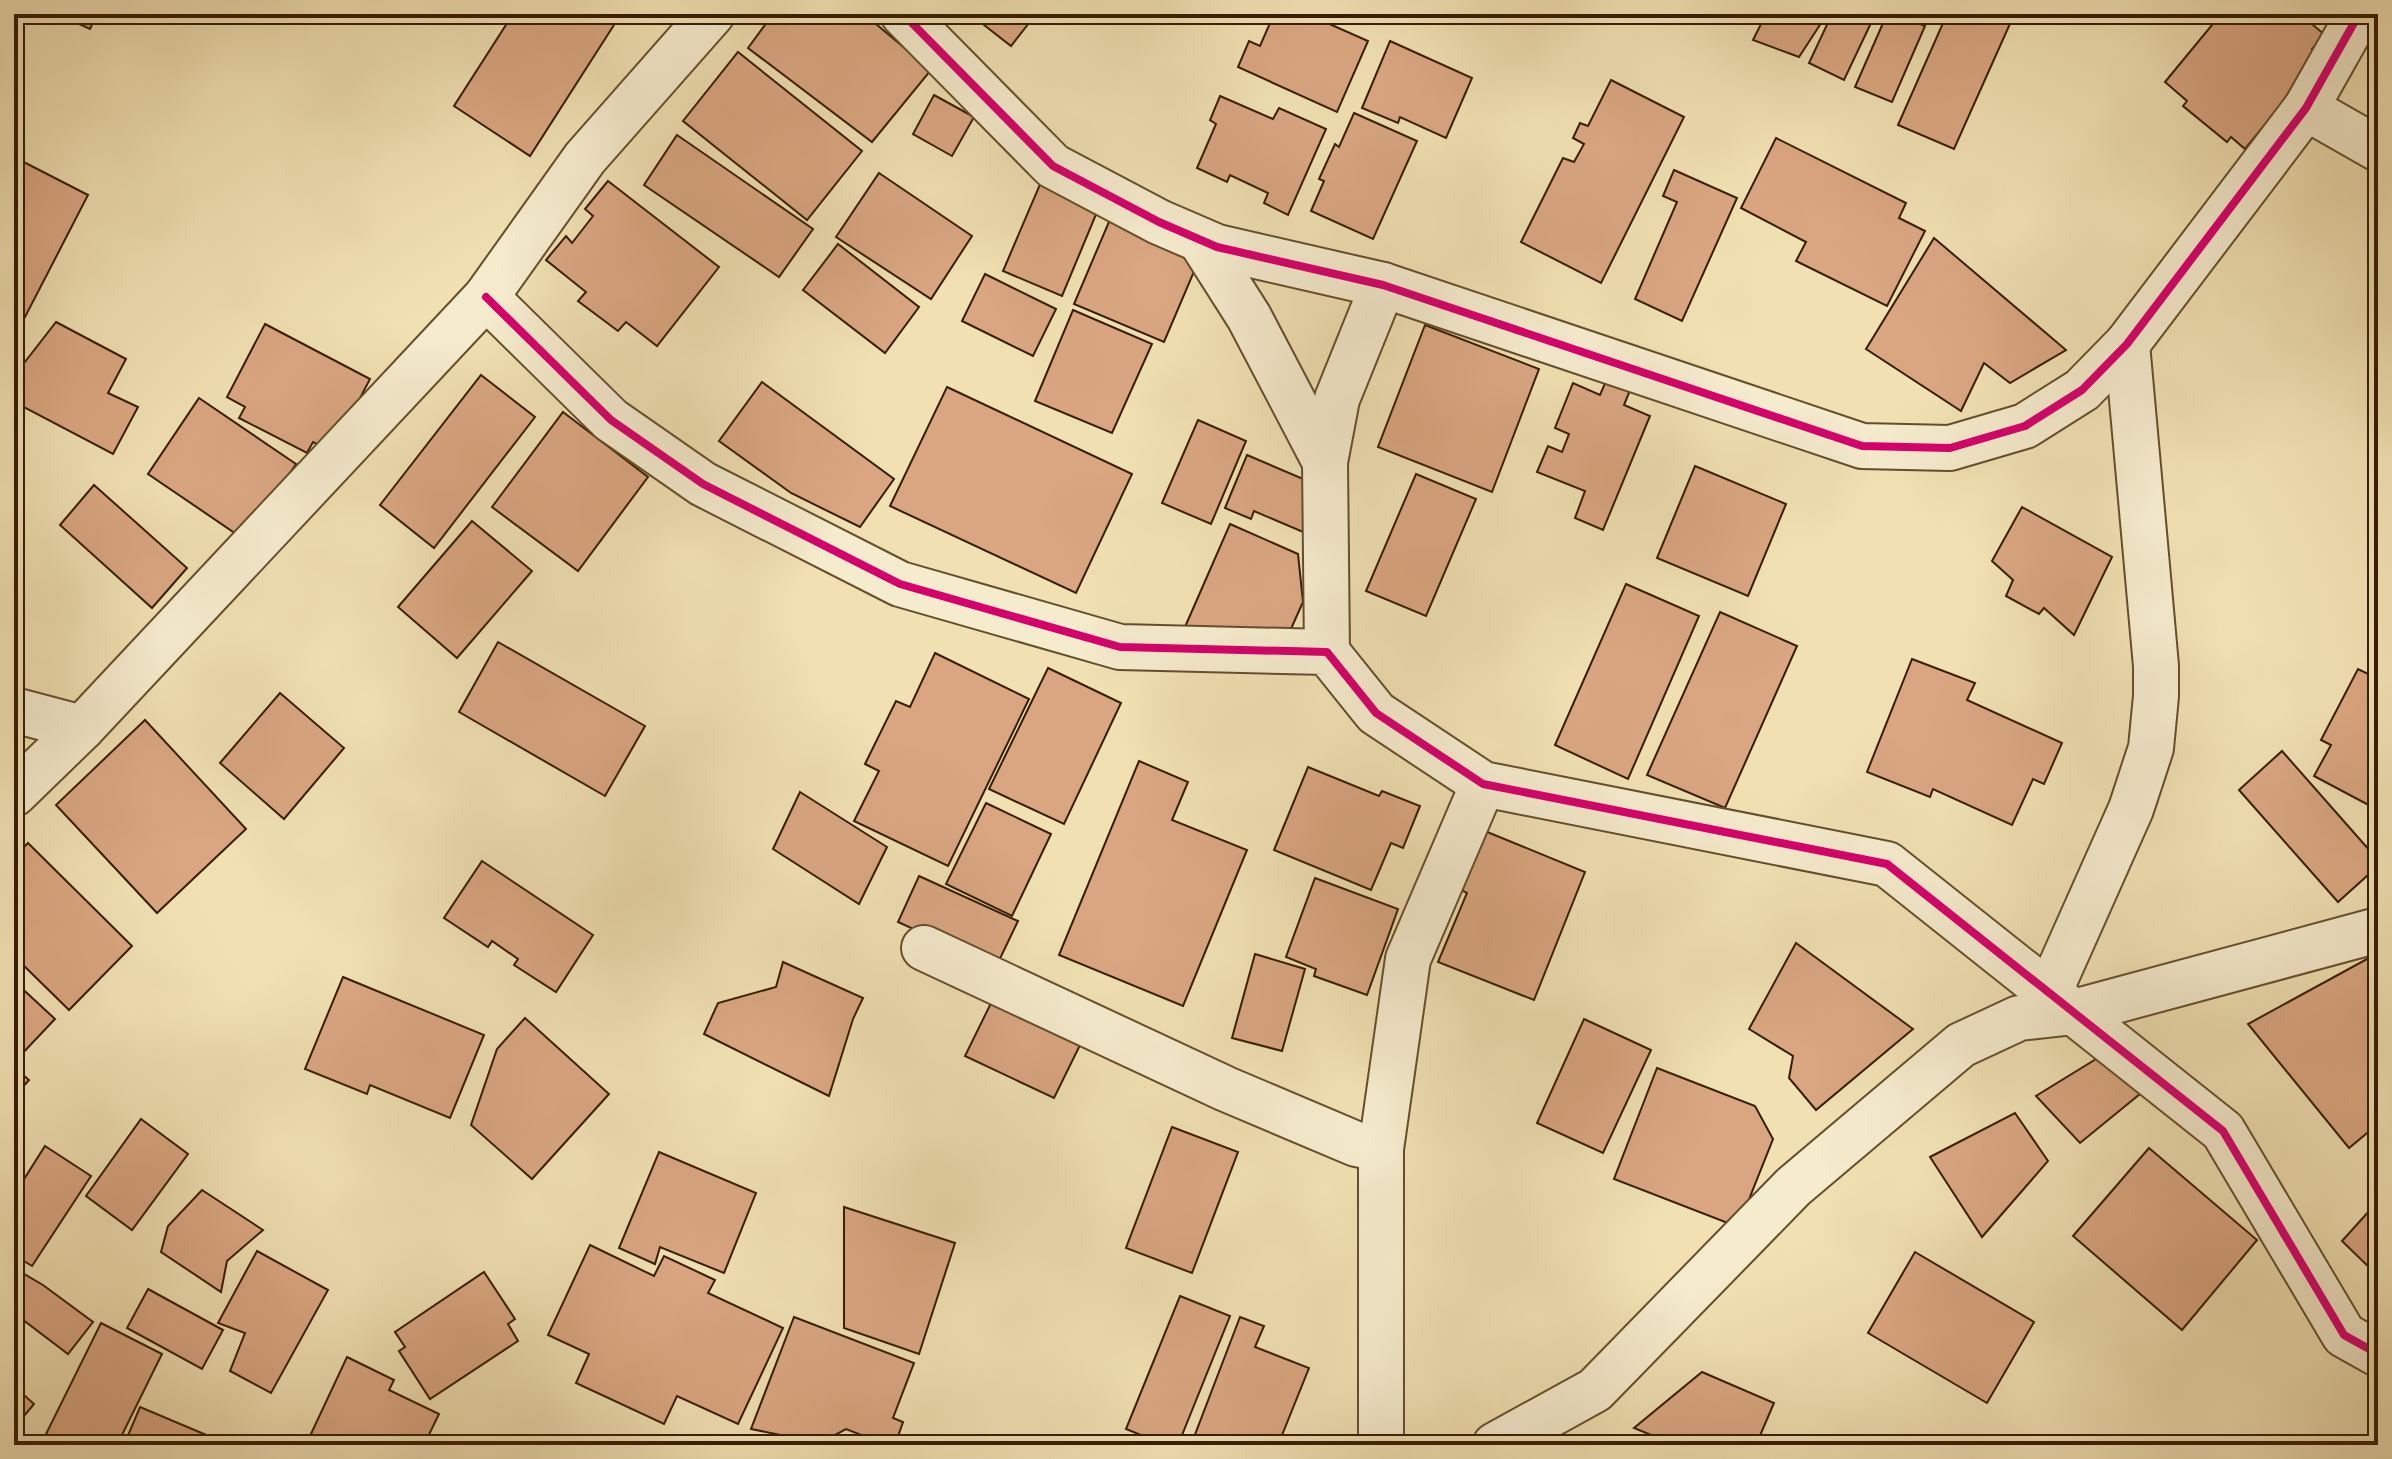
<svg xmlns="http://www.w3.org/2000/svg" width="2392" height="1459" font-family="'IM FELL French Canon',serif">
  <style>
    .building { fill: #d9a681; stroke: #371d00; stroke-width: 2 }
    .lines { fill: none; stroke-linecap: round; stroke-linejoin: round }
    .street-casing { stroke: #654e2c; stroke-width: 48 }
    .street { stroke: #f5ebcd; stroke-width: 44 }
    .cycleway-casing { stroke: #f5ebcd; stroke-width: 13 }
    .cycleway { stroke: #d6006c; stroke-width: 8 }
  </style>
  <rect width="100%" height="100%" fill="#f0e0b2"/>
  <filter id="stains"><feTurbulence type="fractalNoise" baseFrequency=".0025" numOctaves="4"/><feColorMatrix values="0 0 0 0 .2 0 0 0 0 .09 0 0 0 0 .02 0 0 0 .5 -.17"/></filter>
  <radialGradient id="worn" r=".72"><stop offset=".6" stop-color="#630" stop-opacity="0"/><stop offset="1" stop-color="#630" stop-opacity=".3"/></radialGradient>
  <!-- building -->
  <g class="building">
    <polygon points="57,14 97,14 90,29"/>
    <polygon points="513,14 621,14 530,156 454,106"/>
    <polygon points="773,14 864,14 931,70 872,142 748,48"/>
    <polygon points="970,14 1036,14 1011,46"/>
    <polygon points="1274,14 1307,14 1368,41 1337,112 1238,67 1249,41 1260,46"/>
    <polygon points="1766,14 1827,14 1799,57 1753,40"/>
    <polygon points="1832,14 1850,14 1871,23 1844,80 1809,63"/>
    <polygon points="1887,14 1914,14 1911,20 1925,26 1892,102 1855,87"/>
    <polygon points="1947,14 2006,14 2013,17 1954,149 1898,125"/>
    <polygon points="2221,14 2300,14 2325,35 2312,49 2321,56 2245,149 2231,137 2227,142 2183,106 2187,101 2165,82"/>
    <polygon points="1390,41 1472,78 1446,138 1400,117 1398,123 1362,108"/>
    <polygon points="738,52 862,151 807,220 683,121"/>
    <polygon points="1611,80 1684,117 1601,283 1521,242 1563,158 1574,162 1584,144 1573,138 1580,123 1588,126"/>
    <polygon points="934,95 974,117 952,156 913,134"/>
    <polygon points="1220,96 1273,119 1279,108 1326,129 1288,215 1264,203 1268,193 1230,175 1227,182 1197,168 1216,124 1210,120"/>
    <polygon points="1354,113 1417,141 1373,239 1311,211 1324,181 1319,179 1335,144 1339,147"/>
    <polygon points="677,135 813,229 779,277 644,185"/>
    <polygon points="1776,138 1906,203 1899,218 1925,231 1887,306 1796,261 1806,242 1741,208"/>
    <polygon points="14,157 88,195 24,319 14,314"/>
    <polygon points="1674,170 1737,198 1682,321 1635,299 1677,202 1663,196"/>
    <polygon points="879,173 972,236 931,299 836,237"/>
    <polygon points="1044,175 1102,200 1062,296 1003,271"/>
    <polygon points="608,181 719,267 657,346 626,322 618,331 578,301 586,292 546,260 566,236 572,243 593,216 585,209"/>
    <polygon points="1114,210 1204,248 1164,342 1074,304"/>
    <polygon points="1934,238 2066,350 2010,383 1984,363 1961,411 1866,349"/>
    <polygon points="838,244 919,307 885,353 803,290"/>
    <polygon points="985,274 1056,309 1033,356 962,321"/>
    <polygon points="1073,310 1152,344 1112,433 1035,401"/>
    <polygon points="56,322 126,359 108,393 138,407 113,454 14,402 14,376"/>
    <polygon points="265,324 370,379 332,452 313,442 307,453 239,418 245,407 227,397"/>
    <polygon points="1425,325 1539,369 1492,492 1378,447"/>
    <polygon points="1609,374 1633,383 1624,405 1650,416 1603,530 1575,518 1585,491 1537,472 1548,446 1562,452 1569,434 1555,428 1573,383 1600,395"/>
    <polygon points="481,375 535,417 434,548 380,505"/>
    <polygon points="762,382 894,479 860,527 791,493 719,441"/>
    <polygon points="947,387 1132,474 1076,593 890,506"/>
    <polygon points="199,398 296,464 245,540 148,474"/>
    <polygon points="563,412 648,477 578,571 492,507"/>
    <polygon points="1198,420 1246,441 1211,524 1162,503"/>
    <polygon points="1247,455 1322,487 1303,532 1254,511 1251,519 1225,508"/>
    <polygon points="1695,466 1786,504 1748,596 1657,558"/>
    <polygon points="1416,474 1476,499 1426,616 1366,591"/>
    <polygon points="94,485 187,568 152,608 60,525"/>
    <polygon points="2022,507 2112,557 2074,635 2044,608 2039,614 2006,596 2013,580 1992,561"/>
    <polygon points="472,521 532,571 457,658 398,607"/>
    <polygon points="1230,524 1298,554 1303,602 1286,640 1257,628 1248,647 1185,627"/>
    <polygon points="1626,584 1699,616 1628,779 1555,745"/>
    <polygon points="1720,612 1797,646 1725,808 1647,775"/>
    <polygon points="498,642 645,726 605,796 459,712"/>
    <polygon points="935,653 1029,699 948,866 854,821 879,771 865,764 896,701 910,707"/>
    <polygon points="2378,656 2378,810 2314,776 2331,745 2321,740 2358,669 2368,674"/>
    <polygon points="1912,659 1975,683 1967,700 2062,743 2044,784 2033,779 2012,825 1933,789 1930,797 1867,772"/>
    <polygon points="1048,668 1121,703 1064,824 989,789"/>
    <polygon points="280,693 344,748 284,819 220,763"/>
    <polygon points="145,720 246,829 157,913 56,805"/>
    <polygon points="2282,751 2378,860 2378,866 2338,902 2239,790"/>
    <polygon points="1139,761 1188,782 1172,820 1247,850 1183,1006 1059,955"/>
    <polygon points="1308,767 1379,796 1382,791 1420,806 1403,848 1391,843 1371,890 1274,850"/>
    <polygon points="800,792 887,847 859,904 773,849"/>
    <polygon points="986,803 1051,834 1012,916 946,884"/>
    <polygon points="1480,829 1585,872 1534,1000 1438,962 1467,893 1457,888"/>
    <polygon points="28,843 132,946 69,1010 14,956 14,857"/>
    <polygon points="482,861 593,935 556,992 514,965 518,959 492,941 488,947 444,918"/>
    <polygon points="919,876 1018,921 996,967 898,922"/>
    <polygon points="1315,878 1398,909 1367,995 1314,976 1316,969 1286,957"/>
    <polygon points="1796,943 1913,1029 1816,1110 1789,1078 1793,1056 1749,1029"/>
    <polygon points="2378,953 2378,1124 2349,1148 2248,1024"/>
    <polygon points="1255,954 1305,969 1282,1051 1232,1038"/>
    <polygon points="783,962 863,998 853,1019 829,1096 704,1034 718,1003 776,987"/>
    <polygon points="343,977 484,1035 450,1118 370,1085 367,1094 305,1069"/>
    <polygon points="14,981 55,1019 19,1057 14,1052"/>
    <polygon points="994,997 1083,1039 1054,1098 965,1056"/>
    <polygon points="525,1018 609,1094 532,1179 471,1125 497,1049"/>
    <polygon points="1584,1019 1651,1050 1603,1153 1537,1123"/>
    <polygon points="2114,1048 2146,1089 2080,1143 2036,1096"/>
    <polygon points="14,1067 29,1080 14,1097"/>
    <polygon points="1657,1068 1755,1106 1773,1139 1738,1227 1614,1179"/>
    <polygon points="2015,1113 2048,1161 1982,1237 1930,1157"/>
    <polygon points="141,1119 188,1154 132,1230 86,1196"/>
    <polygon points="1172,1127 1238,1152 1192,1273 1126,1248"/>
    <polygon points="45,1146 91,1176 32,1266 14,1255 14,1195"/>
    <polygon points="2149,1148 2257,1240 2182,1330 2073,1236"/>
    <polygon points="659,1152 756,1193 724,1273 660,1247 655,1264 619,1248"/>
    <polygon points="202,1190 263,1230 227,1261 221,1292 161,1252 168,1226"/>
    <polygon points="2378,1201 2378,1276 2342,1241"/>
    <polygon points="844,1207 955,1243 919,1354 844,1328"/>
    <polygon points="590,1245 654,1276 664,1256 715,1280 708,1293 783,1328 738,1424 677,1396 664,1424 576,1383 589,1354 548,1335"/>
    <polygon points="257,1251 328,1290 271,1393 230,1371 245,1333 218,1323"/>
    <polygon points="1915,1252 2034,1322 1987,1403 1868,1333"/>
    <polygon points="14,1268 43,1285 93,1322 68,1354 14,1313"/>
    <polygon points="484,1272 515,1319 508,1324 518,1341 430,1399 399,1351 405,1347 395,1332"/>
    <polygon points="148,1289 223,1330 202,1369 127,1328"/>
    <polygon points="1180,1296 1230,1316 1178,1445 1165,1445 1126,1429"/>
    <polygon points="794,1317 914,1363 893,1418 903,1422 895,1445 887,1445 846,1429 820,1443 751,1429"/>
    <polygon points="1240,1317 1264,1326 1255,1347 1309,1368 1278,1445 1191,1445"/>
    <polygon points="101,1323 162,1354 117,1445 68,1445 46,1434"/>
    <polygon points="347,1357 394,1380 389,1390 439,1414 424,1445 329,1445 310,1436"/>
    <polygon points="1702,1372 1774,1403 1756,1445 1675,1445 1634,1428"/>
    <polygon points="14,1386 34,1404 14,1428"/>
    <polygon points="140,1407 230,1445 124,1445"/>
  </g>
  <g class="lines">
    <defs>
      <g id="street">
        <polyline points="903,14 1053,166 1159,222 1217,247 1383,285 1862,446 1950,448 2025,426 2082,390 2127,344 2306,108 2359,14"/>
        <polyline points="2306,108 2378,149"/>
        <polyline points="1200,240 1249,317 1325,462"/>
        <polyline points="486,297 611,420 703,484 900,584 1120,647 1327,652 1376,713 1483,784 1887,864 2223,1131 2344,1335 2378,1354"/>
        <polyline points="1327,652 1325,462 1337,399 1383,285"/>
        <polyline points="14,710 82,728"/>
        <polyline points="14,794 82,728 486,297 585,158 712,14"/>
        <polyline points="924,948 1226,1089 1356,1144 1381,1149"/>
        <polyline points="2049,993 2131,809 2151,748 2156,696 2156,666 2127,344"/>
        <polyline points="1381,1445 1381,1149 1408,959 1483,784"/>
        <polyline points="1495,1445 1595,1390 1793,1187 1961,1045 2019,1018 2074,1012 2378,930"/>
      </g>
    </defs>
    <!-- street casing -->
    <use href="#street" class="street-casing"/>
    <!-- street -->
    <use href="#street" class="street"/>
    <defs>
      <g id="cycleway">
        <polyline points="903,14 1053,166 1159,222 1217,247 1383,285 1862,446 1950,448 2025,426 2082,390 2127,344 2306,108 2359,14"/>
        <polyline points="486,297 611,420 703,484 900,584 1120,647 1327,652 1376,713 1483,784 1887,864 2223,1131 2344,1335 2378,1354"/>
      </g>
    </defs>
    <!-- cycleway casing -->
    <use href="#cycleway" class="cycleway-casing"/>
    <!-- cycleway -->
    <use href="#cycleway" class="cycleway"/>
  </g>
  <!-- margin -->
  <rect width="2392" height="1459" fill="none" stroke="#f0e0b2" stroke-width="48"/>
  <rect x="16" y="16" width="2360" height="1427" fill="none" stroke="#371d00" stroke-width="4"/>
  <rect x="24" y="24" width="2344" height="1411" fill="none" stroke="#371d00" stroke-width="2"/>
  <rect width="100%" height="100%" filter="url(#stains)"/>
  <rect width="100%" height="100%" fill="url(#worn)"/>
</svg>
